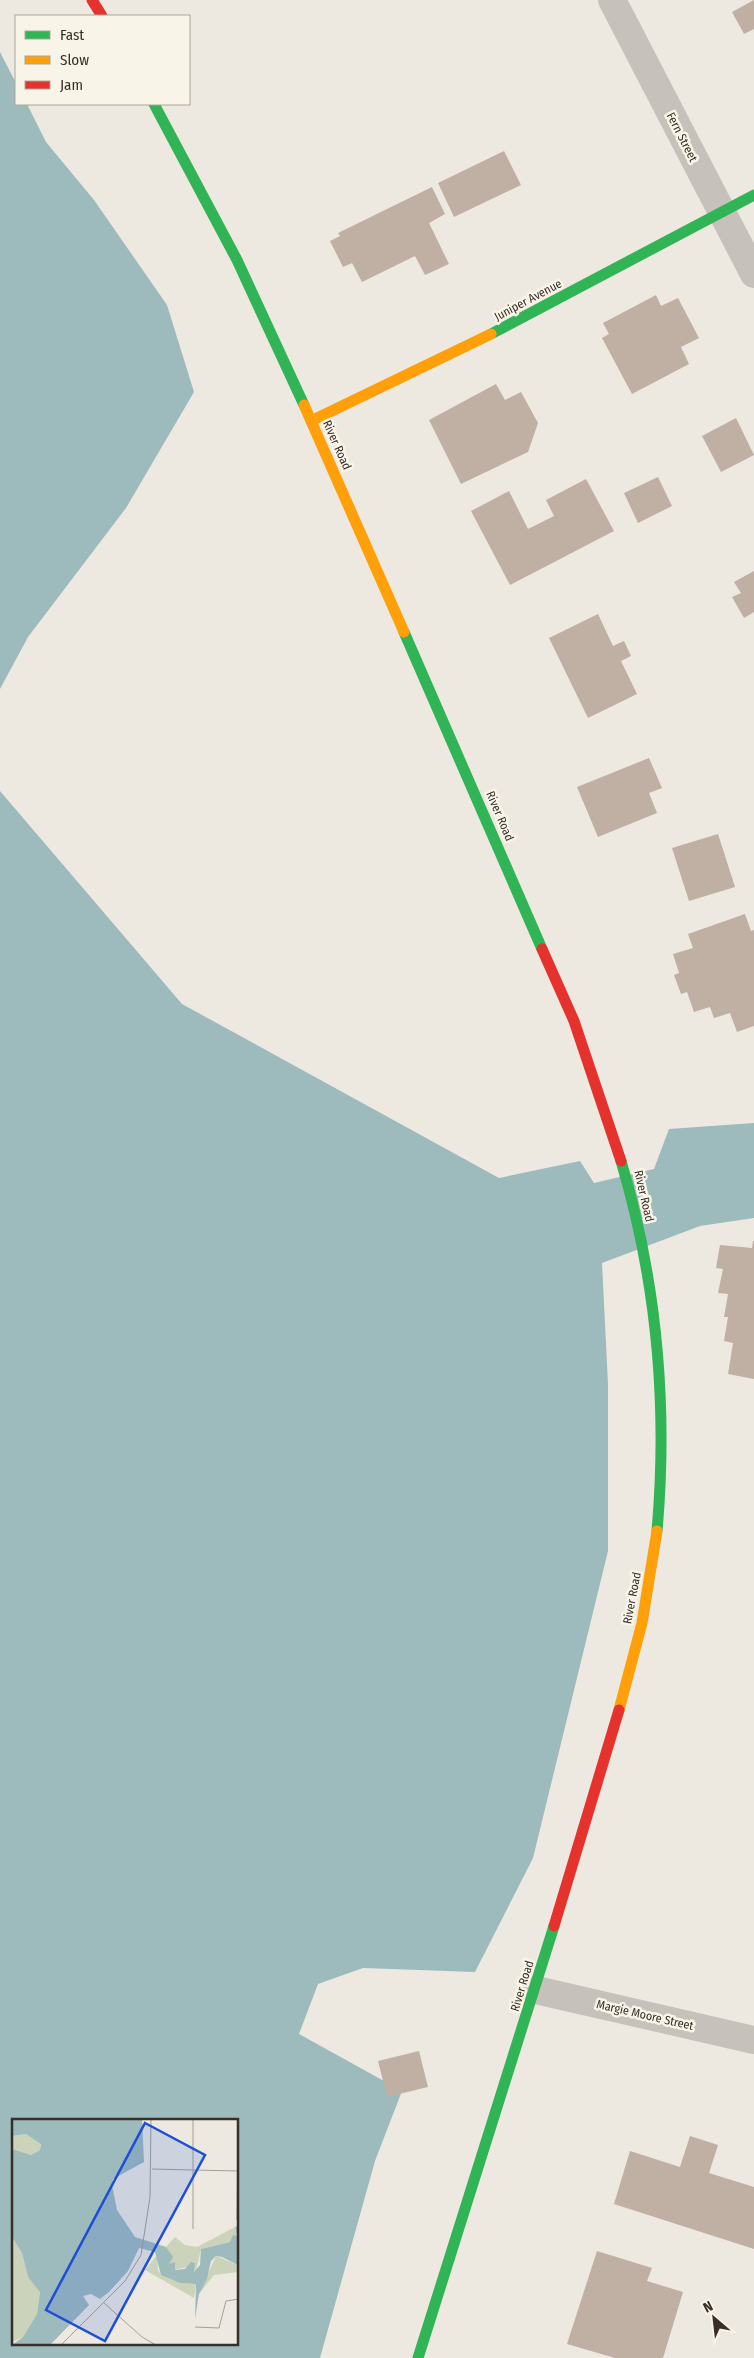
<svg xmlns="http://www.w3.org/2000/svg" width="754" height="2358" font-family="'Fira Sans Condensed',sans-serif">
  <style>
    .water { fill: #9dbabd; fill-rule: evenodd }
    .building { fill: #c0afa3 }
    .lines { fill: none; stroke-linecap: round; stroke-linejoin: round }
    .street { stroke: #c6c1ba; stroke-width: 28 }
    .fast { stroke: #30b455; stroke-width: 11 }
    .slow { stroke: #ff9f0a; stroke-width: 11 }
    .jam { stroke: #e5322d; stroke-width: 11 }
    .labels { text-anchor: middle; stroke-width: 5; stroke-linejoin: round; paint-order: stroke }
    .street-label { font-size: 12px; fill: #372f28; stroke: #f9f4e8 }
    .inset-road { fill: none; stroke: #a49f97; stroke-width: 1 }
    .view { fill: #1d4ed8; fill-opacity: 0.15; stroke: #1d4ed8; stroke-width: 2.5 }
    .inset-edge { fill: none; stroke: #372f28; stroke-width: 2.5 }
  </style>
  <rect width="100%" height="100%" fill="#ede9e1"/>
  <!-- water -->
  <g class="water">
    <polygon points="0,52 16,83 16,104 27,104 46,142 94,200 167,305 194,392 126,508 28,637 0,689"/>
    <path d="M0,791L182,1004L499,1178L580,1161L594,1183L654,1169L669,1129L754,1123V1218L700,1226L602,1263L608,1384V1551L533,1858L475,1972L363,1968L318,1984L299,2034L402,2091L375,2161L320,2358H0ZM14,2120H238V2344H14Z"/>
  </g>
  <!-- building -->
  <g class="building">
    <polygon points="754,0 754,29 744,34 732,12"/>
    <polygon points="504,151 521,185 454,217 438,183"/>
    <polygon points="432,187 445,214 429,223 449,264 425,275 415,256 362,282 352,263 343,267 330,241 340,236 338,233"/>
    <polygon points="656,295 661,306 678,298 699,338 681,347 689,364 632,394 602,338 609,334 603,323"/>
    <polygon points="496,384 505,400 521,392 538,423 528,452 461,484 429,420"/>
    <polygon points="736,418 754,455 721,472 702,436"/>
    <polygon points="658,477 672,506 638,523 624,493"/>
    <polygon points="586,479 614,531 510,585 471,511 509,491 528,529 554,516 546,500"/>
    <polygon points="754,571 754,612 744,618 732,597 741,593 734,582"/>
    <polygon points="598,614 613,646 624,641 631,656 621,661 637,694 588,718 549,638"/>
    <polygon points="649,758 662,788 649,793 657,813 598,837 577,787"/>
    <polygon points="718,834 735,887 689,901 672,848"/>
    <polygon points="745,914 751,931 754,930 754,1026 737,1032 730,1013 714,1018 710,1007 694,1012 687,992 681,994 674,975 679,973 673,954 693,948 688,934"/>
    <polygon points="753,1241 754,1241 754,1379 728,1374 733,1343 724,1341 728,1317 724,1317 728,1294 718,1293 723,1269 716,1268 720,1245 752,1248"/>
    <polygon points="419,2051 428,2087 387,2097 378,2061"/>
    <polygon points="690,2136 718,2145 709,2173 754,2187 754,2249 614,2204 630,2151 680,2167"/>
    <polygon points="597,2251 652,2268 647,2281 683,2292 663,2358 615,2358 567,2344"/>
  </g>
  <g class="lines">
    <!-- street -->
    <g class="street">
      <polyline points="612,0 754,274"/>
      <polyline points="536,1990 754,2040"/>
    </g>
    <!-- fast -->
    <g class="fast">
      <polyline points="154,104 237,260 304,405"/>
      <polyline points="491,334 754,195"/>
      <polyline points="404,632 542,949"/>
      <path d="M621,1161C657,1282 668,1405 657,1531"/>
      <polyline points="418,2358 554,1926"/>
    </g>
    <!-- slow -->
    <g class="slow">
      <polyline points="304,405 404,632"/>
      <polyline points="311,421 491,334"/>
      <polyline points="619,1710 642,1623 657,1531"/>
    </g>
    <!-- jam -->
    <g class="jam">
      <polyline points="92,0 102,16"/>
      <polyline points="542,949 574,1021 621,1161"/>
      <polyline points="554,1926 619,1710"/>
    </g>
  </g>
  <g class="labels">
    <!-- street labels -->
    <g class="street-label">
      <text transform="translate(682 137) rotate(63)" y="4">Fern Street</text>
      <text transform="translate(528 300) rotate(-28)" y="4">Juniper Avenue</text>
      <text transform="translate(337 445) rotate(66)" y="4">River Road</text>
      <text transform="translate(500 816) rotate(67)" y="4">River Road</text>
      <text transform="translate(644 1196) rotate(77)" y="4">River Road</text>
      <text transform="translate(632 1598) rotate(-79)" y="4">River Road</text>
      <text transform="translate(522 1986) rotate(-73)" y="4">River Road</text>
      <text transform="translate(645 2015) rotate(13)" y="4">Margie Moore Street</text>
    </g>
  </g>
  <!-- overview -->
  <g transform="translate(12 2119)">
    <rect width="226" height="226" fill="#ede9e1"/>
    <path d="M14,15L29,24L28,31L19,36L0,30V17ZM223,108L225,117L218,123L189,130L184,152L176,148L163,151L157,145L159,141L154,128L163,118L173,126L185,128ZM0,118L10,134L16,158L28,172L25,195L11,218L0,223ZM145,136L146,151L149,156L168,164L184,165L182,179L133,151ZM204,137L226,146V153L202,156L187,175Z" fill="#cbd3bb"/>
    <path d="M0,0H130L132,43L101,60L100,66L105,91L123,118L154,128L161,138L157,145L163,143V151L173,150L179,143L183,144L182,153L188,146L189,130L218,123L221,116L225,117L223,108L226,107V146L210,138L204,137L199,142L195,160L187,175L183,200L184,165L168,164L149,156L143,133L127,129L116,152L97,173L88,180L79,175L71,177L77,186L38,226H0L11,218L25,195L28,173L16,158L10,134L0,118V30L19,36L28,31L29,25L14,15L0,17Z" fill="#9dbabd"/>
    <path class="inset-road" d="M140,50L225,52M225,101L226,0M181,110V0M92,184L130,218L144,226M183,208L207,209L214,182L227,180M49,226L113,162L129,136L138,78L139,0"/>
    <path class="view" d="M133,4L193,36L93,222L34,191Z"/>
    <rect width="226" height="226" class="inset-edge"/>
  </g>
  <!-- legend -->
  <rect x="15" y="15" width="175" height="90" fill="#f9f4e8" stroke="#aba59b"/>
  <rect x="25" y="31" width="25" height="8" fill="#30b455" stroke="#aba59b"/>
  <text x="60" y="40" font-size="15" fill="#372f28">Fast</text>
  <rect x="25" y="56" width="25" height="8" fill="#ff9f0a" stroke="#aba59b"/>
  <text x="60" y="65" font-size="15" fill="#372f28">Slow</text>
  <rect x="25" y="81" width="25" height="8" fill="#e5322d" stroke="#aba59b"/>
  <text x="60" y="90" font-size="15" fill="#372f28">Jam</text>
  <!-- north arrow -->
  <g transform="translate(714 2318) rotate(332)" stroke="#f9f4e8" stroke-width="4" paint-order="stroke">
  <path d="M0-4L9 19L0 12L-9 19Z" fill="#372f28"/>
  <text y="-8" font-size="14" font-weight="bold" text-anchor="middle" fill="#372f28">N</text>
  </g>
</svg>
